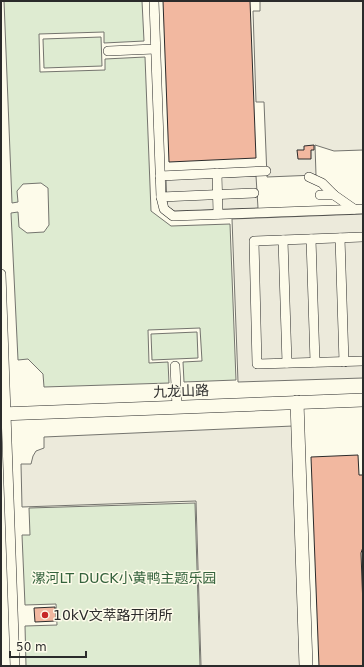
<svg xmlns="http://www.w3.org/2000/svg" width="364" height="667" font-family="'DejaVu Sans','Noto Sans SC',sans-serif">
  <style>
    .green { fill: #deebd1; stroke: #74746e }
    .parking { fill: #eceadb; stroke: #74746e }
    .building { fill: #f2b8a0; stroke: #2b2b2b }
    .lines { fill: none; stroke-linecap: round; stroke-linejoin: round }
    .street-casing { stroke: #2b2b2b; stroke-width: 10 }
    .secondary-casing { stroke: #2b2b2b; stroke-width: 14 }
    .street { stroke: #fdfbea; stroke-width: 9 }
    .secondary { stroke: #fdfbea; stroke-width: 13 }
    .poi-dot { fill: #c62828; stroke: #fdfbea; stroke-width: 1.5 }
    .labels { text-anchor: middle; stroke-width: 3; stroke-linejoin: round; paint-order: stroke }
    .street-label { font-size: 14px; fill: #2b2b2b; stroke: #fdfbea }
    .park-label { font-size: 14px; fill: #34623c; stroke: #fdfbea }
    .poi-label { font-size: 14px; fill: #2b2b2b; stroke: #fdfbea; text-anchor: start }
  </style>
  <rect width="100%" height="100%" fill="#fdfbea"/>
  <!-- green -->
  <g class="green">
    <polygon points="4,1 142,1 144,41 104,43 104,32 39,34 40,72 105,70 105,59 145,57 151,211 171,226 230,224 236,380 184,382 183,362 202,361 200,328 148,330 149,363 168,362 169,383 44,387 43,374 28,359 18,360 11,213 18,212 19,227 27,233 44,232 49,225 48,188 41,183 23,184 17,191 18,202 12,203"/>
    <polygon points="101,37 102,66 44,68 43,39"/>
    <polygon points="197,332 198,358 152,360 151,334"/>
    <polygon points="195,503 200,666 26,666 25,626 57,625 56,604 25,605 22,535 30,535 29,508"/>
  </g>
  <!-- parking -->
  <g class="parking">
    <polygon points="260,1 363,1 363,150 334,151 315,145 316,175 267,177 264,102 256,102 253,11 260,11"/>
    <polygon points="256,176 258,208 174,211 167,206 166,179"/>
    <polygon points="363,214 363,378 238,382 232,219"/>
    <polygon points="293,426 300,666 201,666 196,501 22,507 21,464 31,464 33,456 36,451 44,448 44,437"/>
  </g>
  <!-- building -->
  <g class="building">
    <polygon points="163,1 250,1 256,158 169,162"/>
    <polygon points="314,145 314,150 311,150 311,159 298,159 297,150 304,150 304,146"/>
    <polygon points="358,455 359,475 363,475 363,547 361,553 363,607 363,666 319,666 311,457"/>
    <polygon points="55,607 56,621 35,622 34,608"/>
  </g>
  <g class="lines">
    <defs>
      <g id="street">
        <polyline points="154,1 161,197 164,209 173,216 363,209"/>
        <polyline points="108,51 155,49"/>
        <polyline points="217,173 218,214"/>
        <polyline points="160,176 266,171"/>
        <polyline points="309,177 322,183 334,195"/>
        <polyline points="320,195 334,195 354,209"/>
        <polyline points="161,197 254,193"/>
        <polyline points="363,237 254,241 257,364 363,361"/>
        <polyline points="340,238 344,362"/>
        <polyline points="311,239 315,362"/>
        <polyline points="283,240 287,363"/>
        <polyline points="1,274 15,666"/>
        <polyline points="175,366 177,407"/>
      </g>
      <g id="secondary">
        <polyline points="297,402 306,666"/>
        <polyline points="1,414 363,400"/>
      </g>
    </defs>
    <!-- street casing -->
    <use href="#street" class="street-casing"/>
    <!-- secondary casing -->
    <use href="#secondary" class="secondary-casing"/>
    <!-- street -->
    <use href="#street" class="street"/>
    <!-- secondary -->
    <use href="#secondary" class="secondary"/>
  </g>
  <!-- markers -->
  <circle class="poi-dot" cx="45" cy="615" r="4"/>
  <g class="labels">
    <!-- street labels -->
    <g class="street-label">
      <text transform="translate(181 391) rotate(-2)" y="5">九龙山路</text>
    </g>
    <!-- park labels -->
    <g class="park-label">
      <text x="124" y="583">漯河LT DUCK小黄鸭主题乐园</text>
    </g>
    <!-- poi labels -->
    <g class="poi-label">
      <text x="53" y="620">10kV文萃路开闭所</text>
    </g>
  </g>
  <!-- border -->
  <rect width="364" height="667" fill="none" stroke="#2b2b2b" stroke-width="4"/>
  <!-- scale -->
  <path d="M10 651v6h76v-6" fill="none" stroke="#2b2b2b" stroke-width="2"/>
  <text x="16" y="651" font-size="12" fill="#2b2b2b" stroke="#fdfbea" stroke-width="3" paint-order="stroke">50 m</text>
</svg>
